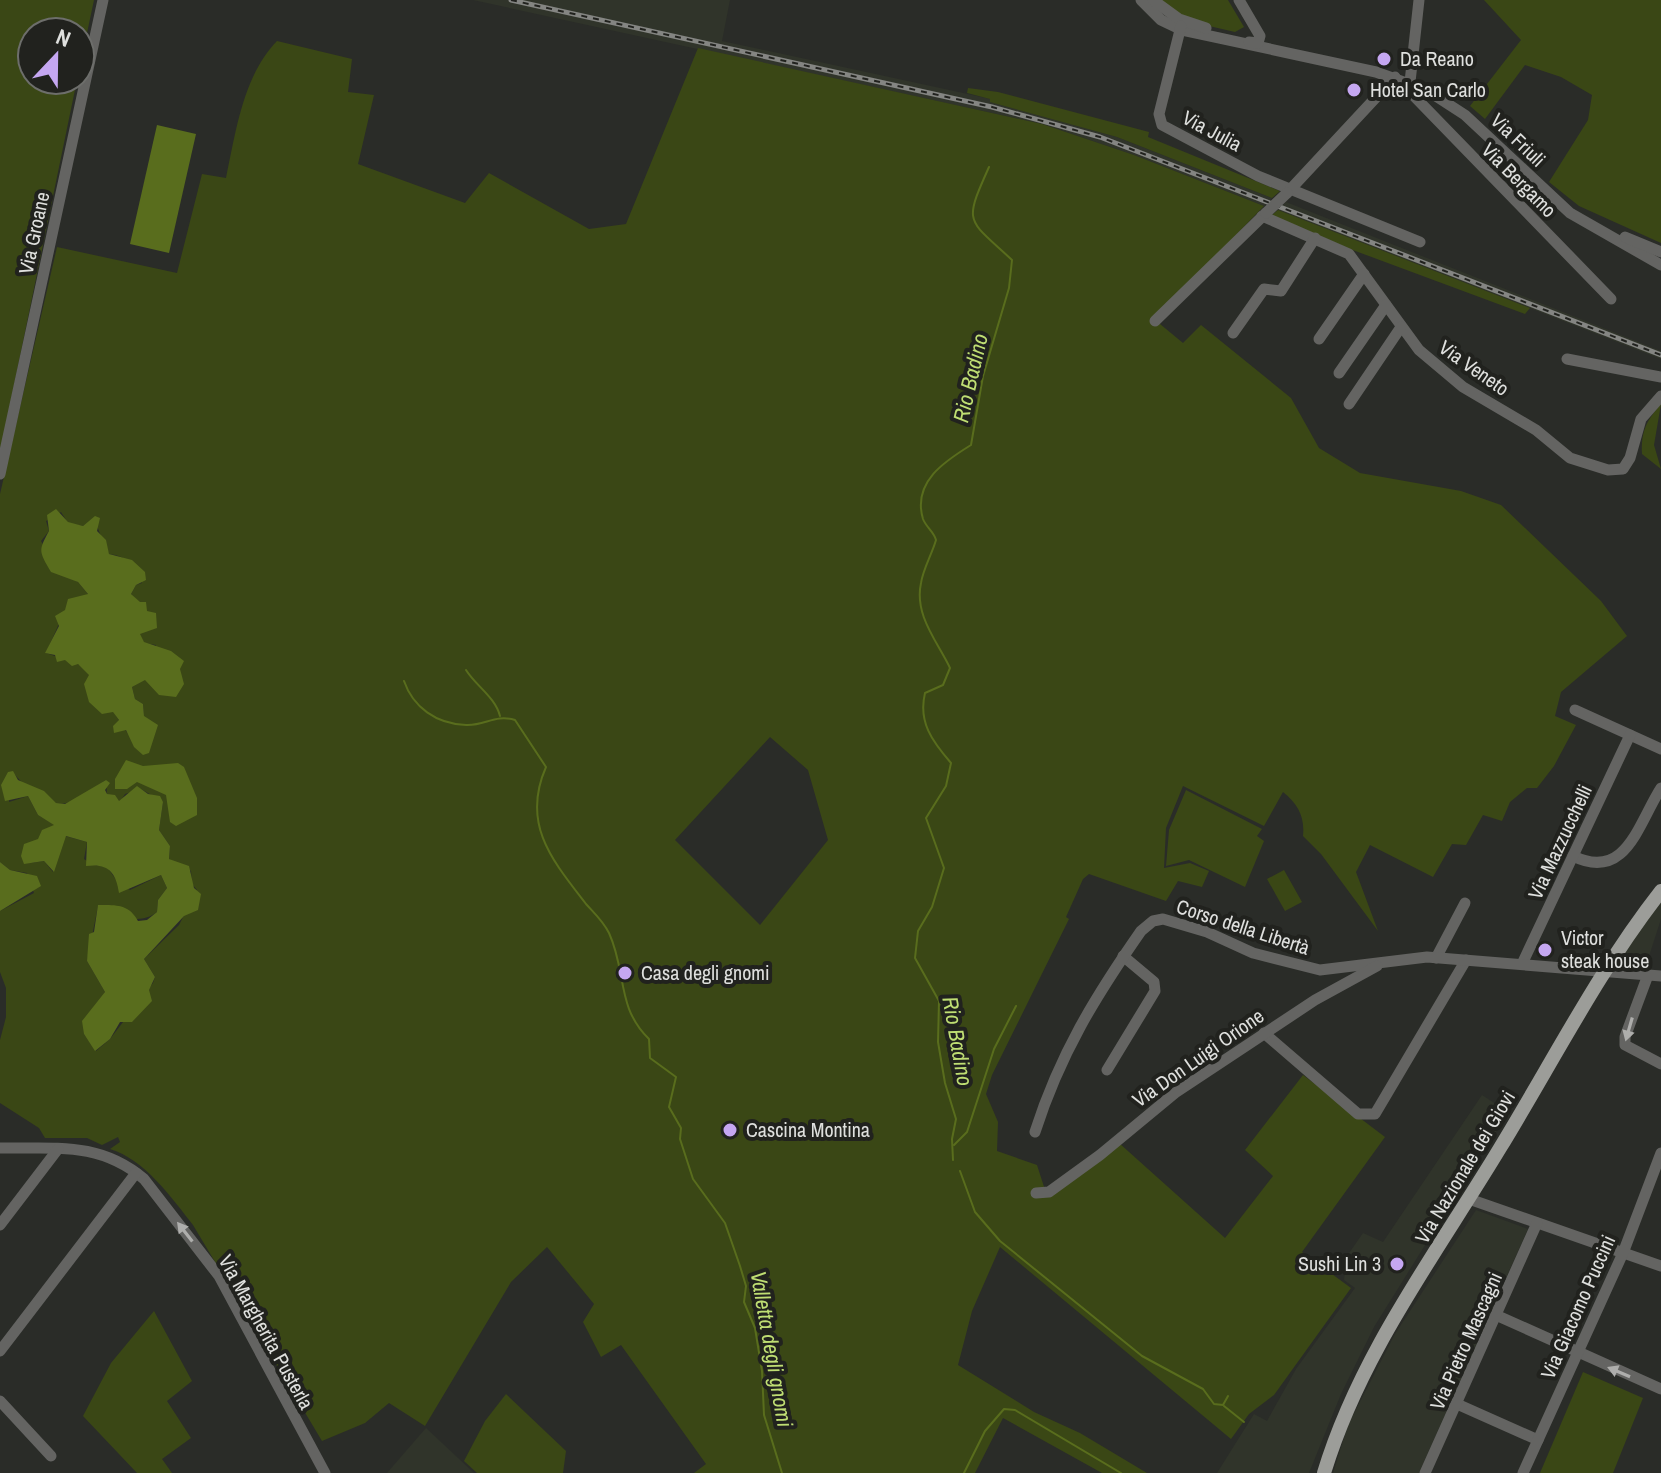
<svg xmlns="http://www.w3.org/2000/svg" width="1661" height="1473" font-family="'Archivo Narrow',sans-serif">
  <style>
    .built { fill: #30342a }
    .green { fill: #3a4715; fill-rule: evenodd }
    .water { fill: #596d1d }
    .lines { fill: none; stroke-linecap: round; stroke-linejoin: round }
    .stream { stroke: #596d1d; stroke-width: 2 }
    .minor { stroke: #646462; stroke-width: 11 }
    .major { stroke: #9c9d99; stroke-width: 14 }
    .rail-casing { stroke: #848582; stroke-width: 5 }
    .rail { stroke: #21221e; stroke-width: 2; stroke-dasharray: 6; stroke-linecap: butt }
    .minor-bridge { stroke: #646462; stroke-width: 11 }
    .oneway { fill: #aeaeac }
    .poi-dot { fill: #c5a7f1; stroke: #21221e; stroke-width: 3 }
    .labels { text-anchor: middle; stroke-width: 8; stroke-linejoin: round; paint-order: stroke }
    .poi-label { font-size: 20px; fill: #dfe0de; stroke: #21221e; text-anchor: start }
    .street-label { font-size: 20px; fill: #dfe0de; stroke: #21221e }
    .water-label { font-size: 22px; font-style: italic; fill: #bfde73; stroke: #21221e }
  </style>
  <rect width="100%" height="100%" fill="#2a2c28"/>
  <!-- built -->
  <g class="built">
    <polygon points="473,0 730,0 722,41 991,99 991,102 1117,137 1272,198 1264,206 1134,155 1042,124"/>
    <polygon points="1286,202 1661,351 1661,359 1278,210"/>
    <polygon points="1661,891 1661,919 1643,975 1607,972"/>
    <polygon points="1482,1095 1508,1112 1374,1327 1341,1394 1309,1473 1217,1473 1254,1414 1267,1421 1296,1369 1355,1288 1344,1280 1347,1256 1363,1233 1383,1242"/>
    <polygon points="1476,1210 1528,1229 1419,1473 1333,1473 1348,1425 1395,1334"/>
    <polygon points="426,1428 474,1473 387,1473"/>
  </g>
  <!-- green -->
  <g class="green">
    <polygon points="0,0 94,0 80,66 80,32 32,32 32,80 77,80 0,453"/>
    <polygon points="1151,0 1228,0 1244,27 1235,32 1183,20"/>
    <polygon points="1484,0 1661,0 1661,243 1579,206 1549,182 1588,120 1592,95 1561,77 1525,65 1485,119 1470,106 1521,40"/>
    <path d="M277,41L352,59L348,92L374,95L358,164L465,203L489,173L589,229L626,224L698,48L1042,124L1134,155L1264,206L1154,319L1183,343L1201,325L1291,398L1319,448L1360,473L1461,491L1501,505L1601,601L1627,636L1561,692L1555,716L1576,725L1554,766L1537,788H1527L1510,802L1502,821L1483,815L1466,845L1452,844L1433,877L1370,845L1356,872L1378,931L1321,854L1303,836C1305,817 1298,804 1283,792L1264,826L1183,786L1166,828L1164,868L1190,863L1209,871L1202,887L1178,881L1166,901L1089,874L1083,879L1066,917L1069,919L992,1075L986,1094L998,1122L997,1151L1037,1165L1046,1193L1119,1143L1225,1238L1273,1176L1245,1150L1303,1075L1385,1137L1302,1252L1351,1288L1274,1395L1249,1414L1231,1439L1000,1247L972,1311L958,1365L1034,1412L1080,1433L1147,1473H1102L1003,1418L975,1473H694L706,1464L621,1345L601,1357L583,1322L594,1304L547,1247L511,1282L425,1426L389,1403L365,1423L322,1441L193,1225C172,1198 144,1159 110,1149L120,1142L118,1137L102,1145L87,1138H45L39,1128L0,1103V1040L6,1017V988L0,972V911L34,893L27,873L10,870L0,862V494L57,247L177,273L202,174L226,178C236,131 243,76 277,41ZM61,512L68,523L83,526L95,517C97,531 104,540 109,554C127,556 137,566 142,583L136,585L131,594L146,611L139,634L144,643L156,645L145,679L132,687L135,699L143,704L144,716L130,737L86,670L78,664L46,653L65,610L88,594L78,582L58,571L41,541L49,531L46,521ZM770,737L808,770L828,840L760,925L675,840ZM12,771C20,783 50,808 66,803C80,800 94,787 106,780L107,794L120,802L125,794L141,789L163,802L159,830L170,846L169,859L191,871L192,884L197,890L179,925L144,959L155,977L153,983L110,1039L96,1051L84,1034L105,992L87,961L98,906C119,914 137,927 157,912L158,900L167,888L161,875L130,890L117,881L107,867L93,865L84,859L87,842L65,836L53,872L44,861L31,863L55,825L38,815L28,796L9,802Z"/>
    <polygon points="968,88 998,92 1149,132 1148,137 1280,191 1272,198 1117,137 990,102 990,99 967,93"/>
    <polygon points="1278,210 1530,308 1525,314 1350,249 1272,215"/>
    <path d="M1661,404L1654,445L1661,469L1642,454C1641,432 1646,421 1661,404Z"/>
    <polygon points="1186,790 1262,829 1257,836 1264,841 1245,887 1189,860 1166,866 1169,830"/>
    <polygon points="1284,870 1302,902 1285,911 1267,879"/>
    <polygon points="154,1311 192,1381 167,1401 191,1438 162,1459 172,1473 137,1473 83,1416 111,1363"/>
    <polygon points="1583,1372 1643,1398 1613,1473 1540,1473"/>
    <polygon points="506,1394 566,1451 563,1473 477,1473 464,1461 485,1421"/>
  </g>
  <!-- water -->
  <g class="water">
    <polygon points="157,125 196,134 169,253 130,244"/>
    <path d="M56,509L68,522L83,526L95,516L100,518L97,531L106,540L109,554L132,560L145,572L146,580L136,585L131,594L140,602H146L147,611L156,613L157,628L140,634L144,642L171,651L184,661L180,669L184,684L176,697L159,695L145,680L132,687L135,699L143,704L144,716L158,725L149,753L143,755L134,747L126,730L114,733L113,726L119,720L113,712L102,714L89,702L84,684L89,675L78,664L72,666L65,660L57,662L55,655L45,653L59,626L55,616L65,610L68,599L88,594L78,582L51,572C39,551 38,551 49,531L47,515Z"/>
    <polygon points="126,760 143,766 178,763 184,767 197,798 197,815 176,826 170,822 166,795 137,782 127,789 115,789 115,779"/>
    <path d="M13,771L18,780L44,791L56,803L65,804L106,780L110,783L105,790L107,794L115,795L119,801L137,786L148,794L160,796L163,802L159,830L170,846L169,859L189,866L194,888L201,894L198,910L184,916L144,959L155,977L149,990L152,1001L132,1022H120L110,1039L95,1051L84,1034L82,1021L105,992L87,961L89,934L94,932L98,905C116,905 129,904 138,921L147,920L157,912L158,900L167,888L161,875L119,893C116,871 107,863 86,866L87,842L66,836L54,872L44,861L24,864L21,856L24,844L38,839L42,830L54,825L38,815L28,796L5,801L1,785L8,772Z"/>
    <polygon points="0,862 10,870 37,876 41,886 0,911"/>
  </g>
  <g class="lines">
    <!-- stream -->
    <g class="stream">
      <path d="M466,670C476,686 495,697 500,716"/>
      <path d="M404,681C413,707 436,724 466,725C485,726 495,714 515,720L546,767C521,824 552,860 586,904C594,913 603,921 609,933C627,972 616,1007 649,1039L650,1058L676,1077L669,1107L681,1128L680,1139L693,1179L725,1223L740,1266L746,1286L744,1302L755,1328L762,1371L764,1415L782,1473"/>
      <polyline points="954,1145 967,1132 994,1049 1016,1006"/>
      <path d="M953,1160L952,1139L956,1119L945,1083L938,1042L939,1001L915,958L918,931L932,907L944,868L926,818L946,786L951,763C932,741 918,722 925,693L943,685L950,668C937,641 914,615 921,583C923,569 932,554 936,540C934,532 926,527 923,519C912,482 945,461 971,445L983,376L1009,288L1012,260C967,218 963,225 989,167"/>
      <polyline points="960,1171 975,1212 1000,1241 1142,1356 1203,1389 1214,1404 1223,1405 1228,1396"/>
      <polyline points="1224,1406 1244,1422"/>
      <polyline points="964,1473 985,1431 1004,1409 1015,1410 1121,1473"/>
    </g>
    <!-- minor -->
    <g class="minor">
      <polyline points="1141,0 1161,20 1182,30 1376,72 1428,91 1465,115 1570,213 1661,265"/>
      <polyline points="1153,0 1179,19 1206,28"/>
      <polyline points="1239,0 1260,36 1258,43 1249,42"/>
      <polyline points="1419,0 1410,82 1412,94 1611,299"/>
      <polyline points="1181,26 1159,114 1162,125 1258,176 1420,242"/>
      <polyline points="1287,193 1395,77"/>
      <polyline points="1262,216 1349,254 1419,350 1463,387 1536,430 1570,458 1608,470 1623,469 1630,458 1641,419 1661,396"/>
      <polyline points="1625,237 1661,252"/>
      <polyline points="1155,321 1266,213"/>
      <polyline points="1233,333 1264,289 1281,291 1315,238"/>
      <polyline points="1319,339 1364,274"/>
      <polyline points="1567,359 1661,377"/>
      <polyline points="1339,373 1386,305"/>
      <polyline points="1349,404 1401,327"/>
      <polyline points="0,474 103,0"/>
      <polyline points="1575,710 1661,749"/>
      <path d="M1573,856C1626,882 1638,824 1661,788"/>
      <polyline points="1436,958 1465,903"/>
      <polyline points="1522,964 1630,735"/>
      <polyline points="1648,975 1625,1037 1625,1045 1661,1064"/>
      <polyline points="1264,1033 1358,1114 1375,1114 1466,960"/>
      <polyline points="1107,1070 1155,991 1154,982 1123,956"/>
      <path d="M1035,1132C1060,1054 1095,997 1141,931L1153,921L1163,919L1207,932L1253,953L1320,970L1427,957L1661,976"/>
      <path d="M0,1148C55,1149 99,1141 144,1179L219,1276L325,1473"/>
      <polyline points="1036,1193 1049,1192 1100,1155 1175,1093 1315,1000 1377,966"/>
      <polyline points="1469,1199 1661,1266"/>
      <polyline points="0,1225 58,1149"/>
      <polyline points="1498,1316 1661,1389"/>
      <polyline points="0,1351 136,1173"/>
      <polyline points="0,1401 51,1456"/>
      <polyline points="1457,1404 1538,1440"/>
      <polyline points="1425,1473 1537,1223"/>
      <polyline points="1523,1473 1623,1253 1661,1153"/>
    </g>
    <!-- major -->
    <path class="major" d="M1324,1473C1360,1354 1436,1254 1500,1148C1552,1063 1599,970 1661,891"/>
    <defs>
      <polyline id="rail" points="511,0 992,107 1100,137 1661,355"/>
    </defs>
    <!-- rail casing -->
    <use href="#rail" class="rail-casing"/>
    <!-- rail -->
    <use href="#rail" class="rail"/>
    <!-- minor-bridge -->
    <polyline class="minor-bridge" points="1266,213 1287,193"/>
  </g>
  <!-- one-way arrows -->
  <defs><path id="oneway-solid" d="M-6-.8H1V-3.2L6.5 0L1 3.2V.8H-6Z" transform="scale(2)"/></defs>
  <g class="oneway">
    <use href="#oneway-solid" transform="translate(1629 1029) rotate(106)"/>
    <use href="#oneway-solid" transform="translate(185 1232) rotate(-128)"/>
    <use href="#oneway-solid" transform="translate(1619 1372) rotate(-157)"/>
  </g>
  <!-- markers -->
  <g class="poi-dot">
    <circle cx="1384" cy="59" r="8"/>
    <circle cx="1354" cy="90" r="8"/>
    <circle cx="1545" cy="950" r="8"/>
    <circle cx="625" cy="973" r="8"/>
    <circle cx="730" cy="1130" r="8"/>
    <circle cx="1397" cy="1264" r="8"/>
  </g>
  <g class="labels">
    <!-- poi labels -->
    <g class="poi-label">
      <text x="1400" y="66">Da Reano</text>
      <text x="1370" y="97">Hotel San Carlo</text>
      <text x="1561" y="945">Victor<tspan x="1561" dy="23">steak house</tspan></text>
      <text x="641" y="980">Casa degli gnomi</text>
      <text x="746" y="1137">Cascina Montina</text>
      <text x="1381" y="1271" text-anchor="end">Sushi Lin 3</text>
    </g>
    <!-- street labels -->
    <g class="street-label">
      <text transform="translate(1212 131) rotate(28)" y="7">Via Julia</text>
      <text transform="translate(1518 140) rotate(44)" y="7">Via Friuli</text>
      <text transform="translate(1519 180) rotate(45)" y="7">Via Bergamo</text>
      <text transform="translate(34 233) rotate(-78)" y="7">Via Groane</text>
      <text transform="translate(1474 368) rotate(35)" y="7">Via Veneto</text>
      <text transform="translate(1560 842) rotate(-65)" y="7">Via Mazzucchelli</text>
      <text transform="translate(1243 927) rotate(18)" y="7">Corso della Libertà</text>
      <text transform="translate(1198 1058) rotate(-35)" y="7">Via Don Luigi Orione</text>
      <text transform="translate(1465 1167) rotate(-59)" y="7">Via Nazionale dei Giovi</text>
      <text transform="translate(1578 1307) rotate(-66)" y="7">Via Giacomo Puccini</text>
      <text transform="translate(266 1332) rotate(61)" y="7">Via Margherita Pusterla</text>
      <text transform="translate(1466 1341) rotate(-66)" y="7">Via Pietro Mascagni</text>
    </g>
    <!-- water labels -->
    <g class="water-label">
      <text transform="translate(970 378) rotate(-77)" y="8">Rio Badino</text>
      <text transform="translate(958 1041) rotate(80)" y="8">Rio Badino</text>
      <text transform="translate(772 1349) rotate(80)" y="8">Valletta degli gnomi</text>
    </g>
  </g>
  <!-- north arrow -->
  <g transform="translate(56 56) rotate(22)"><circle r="38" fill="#21221e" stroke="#6d6e6b" stroke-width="2"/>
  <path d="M0-6L14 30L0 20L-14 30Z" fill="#c5a7f1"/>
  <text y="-12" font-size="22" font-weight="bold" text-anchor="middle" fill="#dfe0de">N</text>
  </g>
</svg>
